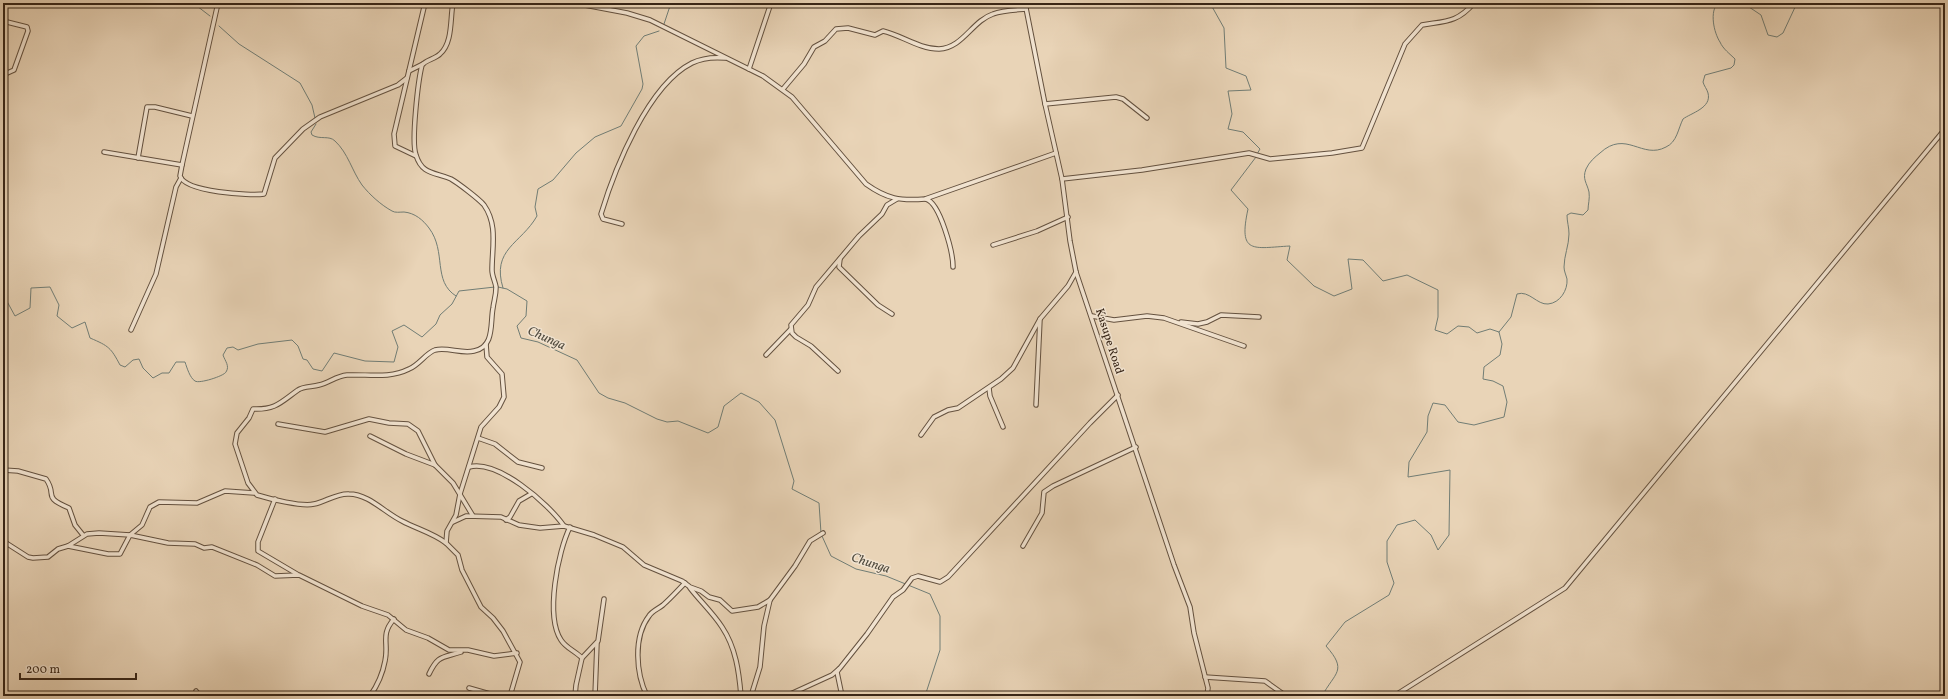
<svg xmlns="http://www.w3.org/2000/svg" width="1948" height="699" font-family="Vollkorn,serif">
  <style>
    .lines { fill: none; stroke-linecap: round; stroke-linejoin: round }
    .stream { stroke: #717d75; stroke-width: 1 }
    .minor-casing { stroke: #64513f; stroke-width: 5.5 }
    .minor { stroke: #f1e3d0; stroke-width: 3.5 }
    .labels { text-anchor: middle; stroke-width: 3; stroke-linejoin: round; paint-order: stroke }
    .street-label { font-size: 12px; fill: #372517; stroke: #f1e3d0 }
    .water-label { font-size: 13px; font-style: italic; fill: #4f4a3e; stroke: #f1e3d0 }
  </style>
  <rect width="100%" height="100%" fill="#e9d4b7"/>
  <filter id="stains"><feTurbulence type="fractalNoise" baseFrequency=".005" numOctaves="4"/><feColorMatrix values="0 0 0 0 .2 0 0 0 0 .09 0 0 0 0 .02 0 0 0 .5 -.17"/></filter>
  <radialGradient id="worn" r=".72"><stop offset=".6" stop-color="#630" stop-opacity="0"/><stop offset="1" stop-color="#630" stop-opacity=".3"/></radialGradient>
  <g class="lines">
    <!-- stream -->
    <g class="stream">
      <polyline points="193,3 210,16"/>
      <polyline points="1210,3 1224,28 1226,68 1246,76 1251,90 1228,91 1232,114 1228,129 1243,132 1260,149 1257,154"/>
      <polyline points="1743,3 1761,15 1768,35 1777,37 1783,33 1797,3"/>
      <polyline points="664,24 671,3"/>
      <polyline points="219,26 239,44 300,83 312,105 315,118"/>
      <path d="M316,124L311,132L312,135C320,140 329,135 335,141C348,153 352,171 362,185C370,195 381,205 392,211C395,213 400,212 404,212C415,213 423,220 429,228C447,252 432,281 456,296"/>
      <path d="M1256,157L1231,190L1248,209C1238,255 1253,248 1290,246L1287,260L1314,286L1334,296L1352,289L1348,259L1363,260L1383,281L1407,275L1438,290V317L1435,330L1447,334L1458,326L1469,327L1477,333L1490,329L1499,332L1502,344L1500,355L1484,367L1483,379L1493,381L1503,386L1507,402L1504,417L1474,425L1458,422L1445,405L1433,403L1428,416L1427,432L1409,462L1408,477L1450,470L1449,535L1438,550L1431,535L1415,520L1397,525L1387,541V562L1394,583L1389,595L1345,622L1326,646C1348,671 1335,672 1322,696"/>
      <polyline points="498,287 507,289 527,301 526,316 517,326 521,338 538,342 577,360 599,393 608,398 625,403 657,419 667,422 678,421 708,433 718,427 724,406 741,393 759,402 775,420 794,481 792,489 819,503 821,533"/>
      <path d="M503,288C491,249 521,244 537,216L535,207L538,189L553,180L576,153L595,137L621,126L642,89L643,84L636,46L644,36L659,31"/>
      <path d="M3,294L15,316L30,308L31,288L50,287L59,305L57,316L72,328L85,322L90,338C109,346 111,348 120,365L125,367L133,360L139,359L143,368L153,378L162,373H169L176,362H185C187,368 190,378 195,381C199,384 224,376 226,372C230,366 225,361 223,355L227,348L233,347L238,350L258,344L292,340L298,346L303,359L307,360L313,369L322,371L334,353L365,361L394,362L398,347L392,331L404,325L422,337L436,324L440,315L452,304L459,291L495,287"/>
      <path d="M1499,332L1511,317L1517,294C1529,290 1537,305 1548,304C1560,303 1568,290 1567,279C1566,275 1564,271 1564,267C1564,256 1569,245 1569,234C1569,227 1567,222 1567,215L1571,213L1583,215L1588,210C1588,205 1590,198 1589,192C1587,183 1582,179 1586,169C1589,162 1595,157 1600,153C1626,129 1642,160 1666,147C1677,142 1678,129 1683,119C1691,113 1712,108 1708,93C1707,89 1704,86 1703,82L1705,75L1731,68L1734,65L1735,59C1730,54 1723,49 1720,42C1714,33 1709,11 1718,3"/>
      <polyline points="822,536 831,556 856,569 886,576 930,594 940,616 940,650 925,696"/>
    </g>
    <defs>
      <g id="minor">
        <path d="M218,3L182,165L180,176C185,192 250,196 264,194L275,158L303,129L320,117L398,85L407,78"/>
        <path d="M574,3L627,13L650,20L763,76L792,97L866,184C887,199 900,201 925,199L1056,153"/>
        <polyline points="1025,3 1045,104 1062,179 1070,241 1076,272 1174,565 1190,607 1194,633 1208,688 1207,696"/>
        <polyline points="3,21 27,27 28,31 14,70 3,75"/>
        <polyline points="749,69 771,3"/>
        <polyline points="409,71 423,64"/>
        <path d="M783,89L804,64L814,47L825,41L836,29L848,28L875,35L883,31C901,35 919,49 939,49C963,48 972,21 993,14C1003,10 1016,10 1026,9"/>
        <polyline points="1045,104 1116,97 1123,99 1147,118"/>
        <polyline points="104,152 182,165"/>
        <polyline points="416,156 395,146 394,134 425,3"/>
        <polyline points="138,158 147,107 155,107 192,116"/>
        <path d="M1062,179L1142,170L1249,153L1270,159L1332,153L1362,148L1405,44L1422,25C1445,21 1457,23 1474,3"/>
        <path d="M926,199C940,203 953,252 953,267"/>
        <path d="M622,224L603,219L601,214C615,168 648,85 692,63C702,58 713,57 725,58"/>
        <polyline points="993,245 1037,231 1068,217"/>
        <polyline points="840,259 839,267 878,305 892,314"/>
        <polyline points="1092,316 1114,320 1147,316 1164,318 1244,346"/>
        <polyline points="1181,322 1198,324 1207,322 1221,315 1259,317"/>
        <polyline points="131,330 156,274 176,187 181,178"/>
        <polyline points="486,344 487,357 502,374 504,397 499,407 481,427 460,494 456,515 447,531 446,543 458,555 462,570 481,607 493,618 503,631 520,662 510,696"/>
        <polyline points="766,355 791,329"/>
        <polyline points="838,371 811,346 796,337 792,333 791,325 808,305 816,287 859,236 882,214 887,205 897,199"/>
        <polyline points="989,388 990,396 1003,427"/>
        <polyline points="1036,405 1040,319 1068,286 1076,272"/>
        <polyline points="278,424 325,432 369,419 389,423 408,424 418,431 435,465"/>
        <polyline points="921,435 934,417 948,410 958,408 1001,379 1013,368 1040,319"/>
        <polyline points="370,436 406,454 435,465 453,483 473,516"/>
        <polyline points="478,438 495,444 518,462 542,468"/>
        <path d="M469,467C497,459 548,503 564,526"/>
        <path d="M3,470L18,471L46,479C58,496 41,496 69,508L75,525L83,535"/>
        <polyline points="275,499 258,542 258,551 297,574"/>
        <polyline points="506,520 510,517 519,501 531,494"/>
        <polyline points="453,522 466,516 501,517 519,525 540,528 564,526 594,535 623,547 644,565 682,581 690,587 701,591 709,597 720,600 732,611 758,607 770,600 795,566 810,541 823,533"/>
        <path d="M570,527C558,551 545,616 561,640C566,648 575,651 582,658"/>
        <polyline points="3,541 28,557 33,558 48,557 58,549 68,546 108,554 120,554 130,535 168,543 195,544 204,548 212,547 257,565 275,576 299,575 362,606 388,615 406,630 428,638 449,650 468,650 494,656 517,653"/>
        <path d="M446,543C433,533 417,529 402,521C385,513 369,494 349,494C337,493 325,502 314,504C302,507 270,499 257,495L248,483L235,444L237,433L249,418L253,409C276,410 281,402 298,390C303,386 312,387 319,385C329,383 336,376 347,375C368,374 389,379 409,369C419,365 426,353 435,350C448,347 461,354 474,351C495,347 490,323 493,308C494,300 496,296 496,287C495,281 492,276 492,270C492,247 498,225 484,205C479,199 458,183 451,179C435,172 422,175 416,155C411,142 418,81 422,65C426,60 435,59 440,54C453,43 450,18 453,3"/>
        <polyline points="68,546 87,534 99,533 130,535 142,525 150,507 159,502 197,503 225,491 254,493"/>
        <polyline points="1023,546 1042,513 1044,492 1053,486 1136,447"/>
        <path d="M690,588C700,601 713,613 722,627C736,648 739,672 741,696"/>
        <polyline points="839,669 837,672 842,696"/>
        <path d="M429,674C438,655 442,658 461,652"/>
        <polyline points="1205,677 1265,681 1286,696"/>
        <polyline points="469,688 497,696"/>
        <polyline points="196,691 200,696"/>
        <path d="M370,696C377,686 383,672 385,661C389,643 380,635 394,619"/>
        <polyline points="575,696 576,685 582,658 598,641 604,599"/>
        <polyline points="595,696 597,643"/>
        <path d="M647,696C636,674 633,637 649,616C652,611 658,609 663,605C671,598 678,590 685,583"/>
        <polyline points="751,696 760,667 764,626 770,600"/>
        <polyline points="786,696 832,675 840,668 867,634 893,597 903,590 912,578 918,576 940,582 948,577 1090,423 1118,395"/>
        <polyline points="1394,696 1565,588 1945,129"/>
      </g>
    </defs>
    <!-- minor casing -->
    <use href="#minor" class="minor-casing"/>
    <!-- minor -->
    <use href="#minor" class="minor"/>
  </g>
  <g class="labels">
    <!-- street labels -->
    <g class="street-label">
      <text transform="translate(1110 341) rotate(72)" y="4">Kasupe Road</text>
    </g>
    <!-- water labels -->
    <g class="water-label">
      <text transform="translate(547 337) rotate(24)" y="5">Chunga</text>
      <text transform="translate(871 562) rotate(18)" y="5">Chunga</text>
    </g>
  </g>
  <!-- margin -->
  <rect width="1948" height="699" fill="none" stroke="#e9d4b7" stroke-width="16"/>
  <rect x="4" y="4" width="1940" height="691" fill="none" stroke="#372517" stroke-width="2"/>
  <rect x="8" y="8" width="1932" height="683" fill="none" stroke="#372517"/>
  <!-- scale -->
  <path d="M20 673v6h116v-6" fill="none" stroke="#372517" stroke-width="2"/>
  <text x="26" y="673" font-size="12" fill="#372517" stroke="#f1e3d0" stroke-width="3" paint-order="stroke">200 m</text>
  <rect width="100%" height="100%" filter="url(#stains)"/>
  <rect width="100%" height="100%" fill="url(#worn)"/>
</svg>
